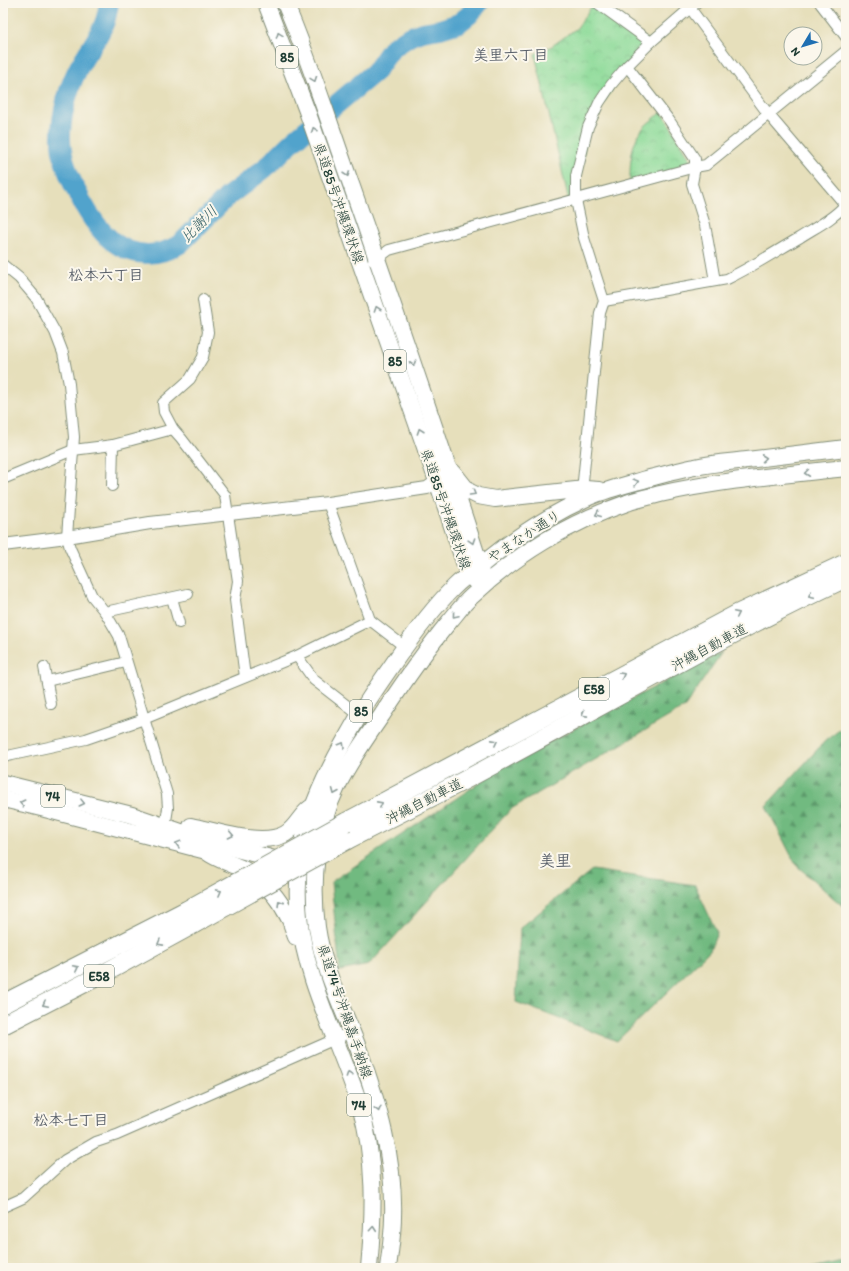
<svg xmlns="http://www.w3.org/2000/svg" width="849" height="1271" font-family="Itim,'Klee One',sans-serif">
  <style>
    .forest { fill: url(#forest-firs); stroke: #487c5a }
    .park { fill: url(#park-crowns); stroke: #568c66 }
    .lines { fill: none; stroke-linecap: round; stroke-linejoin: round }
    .river { stroke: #51a3cc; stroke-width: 20 }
    .minor-casing { stroke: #828e78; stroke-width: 12 }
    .tertiary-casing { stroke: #828e78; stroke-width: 14 }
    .primary-casing { stroke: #828e78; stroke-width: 18 }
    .motorway-casing { stroke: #828e78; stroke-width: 20 }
    .minor { stroke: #fff; stroke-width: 10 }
    .tertiary { stroke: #fff; stroke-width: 12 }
    .primary { stroke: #fff; stroke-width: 16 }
    .motorway { stroke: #fff; stroke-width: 18 }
    .motorway-bridge-casing { stroke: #828e78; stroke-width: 20; stroke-linecap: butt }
    .motorway-bridge { stroke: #fff; stroke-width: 18 }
    .oneway { stroke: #8f9e9a }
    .labels { text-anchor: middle; stroke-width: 4; stroke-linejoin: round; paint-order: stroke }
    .shield { fill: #fbf7ec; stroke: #61756b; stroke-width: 1 }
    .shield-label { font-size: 13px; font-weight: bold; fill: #1f3d34 }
    .street-label { font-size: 14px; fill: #1f3d34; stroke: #fbf7ec }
    .neighbourhood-label { font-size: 15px; font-weight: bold; fill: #59606a; stroke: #fbf7ec }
    .water-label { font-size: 15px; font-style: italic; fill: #2e5c62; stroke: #fbf7ec }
    .quarter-label { font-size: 16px; font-weight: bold; fill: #59606a; stroke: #fbf7ec }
  </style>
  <defs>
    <pattern id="forest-firs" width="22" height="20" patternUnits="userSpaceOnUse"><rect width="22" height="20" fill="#71ba80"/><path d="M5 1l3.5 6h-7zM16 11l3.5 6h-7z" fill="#5c986a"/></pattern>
    <pattern id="park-crowns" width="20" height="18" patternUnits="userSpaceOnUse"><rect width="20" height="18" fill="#8cda98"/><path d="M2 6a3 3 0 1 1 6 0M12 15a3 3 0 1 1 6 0" fill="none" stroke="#78bc84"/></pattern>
  </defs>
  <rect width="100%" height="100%" fill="#fbf7ec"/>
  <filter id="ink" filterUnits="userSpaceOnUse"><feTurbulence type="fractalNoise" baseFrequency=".025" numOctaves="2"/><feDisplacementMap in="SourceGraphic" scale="8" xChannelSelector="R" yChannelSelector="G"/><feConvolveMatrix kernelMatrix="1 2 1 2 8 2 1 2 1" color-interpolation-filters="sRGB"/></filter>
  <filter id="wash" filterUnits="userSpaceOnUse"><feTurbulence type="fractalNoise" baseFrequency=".012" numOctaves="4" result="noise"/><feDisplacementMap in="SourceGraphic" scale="16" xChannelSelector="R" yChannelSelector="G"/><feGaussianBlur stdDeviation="0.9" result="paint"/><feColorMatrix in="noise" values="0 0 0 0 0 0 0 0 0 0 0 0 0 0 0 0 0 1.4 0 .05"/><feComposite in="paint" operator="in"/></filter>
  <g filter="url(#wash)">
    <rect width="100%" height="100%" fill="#e6dfbb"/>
    <!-- forest -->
    <g class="forest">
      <polygon points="722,652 685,707 511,809 369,965 340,971 331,882 512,761"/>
      <polygon points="846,725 846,909 796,865 766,806 825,741"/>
      <polygon points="592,870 695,885 717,933 710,950 617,1041 516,1002 520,928"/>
      <polygon points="846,1259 846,1268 809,1268"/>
    </g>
    <!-- park -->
    <g class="park">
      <polygon points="594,3 651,42 627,66 588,127 576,200 569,201 535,54 552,46 577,28"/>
      <path d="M662,112L695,167L630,185C630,163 630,140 647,124C652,120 657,116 662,112Z"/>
    </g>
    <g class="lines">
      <!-- river -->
      <path class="river" d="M109,3C108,9 107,15 105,21C99,39 85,54 77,71C66,93 58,127 62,151C67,178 90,223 112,241C133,257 157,258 180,244L227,197L264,169L293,141L376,71L392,48L409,37L422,32L440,29L459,23L469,15L479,3"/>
    </g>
  </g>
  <g filter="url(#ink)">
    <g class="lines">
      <defs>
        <g id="minor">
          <polyline points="597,3 651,42"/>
          <polyline points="820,3 846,37"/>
          <polyline points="627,66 669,120 695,159 695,167 692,184 705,225 715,281"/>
          <polyline points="373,261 377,259 389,250 695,167 706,165 846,51"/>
          <polyline points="3,265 19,278 36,298 55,332 63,353 69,384 74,437 67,537 70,548 92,596 105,612 119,636 167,794 168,808 165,827"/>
          <polyline points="203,300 208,332 203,357 190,379 163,403 164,412 173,429 181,438 225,495 238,581 235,600 245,677"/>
          <path d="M604,301L727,279C752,267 775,252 799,238C814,228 832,220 844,206L842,201L769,115L690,8"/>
          <polyline points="3,479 73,450 113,445 173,429"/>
          <polyline points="112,486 113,445"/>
          <polyline points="585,489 583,481 600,313 604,301 584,238 576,200 576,176 588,127 599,103 611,85 627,66 651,42 696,3"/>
          <polyline points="328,503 370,620 405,647"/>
          <polyline points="172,598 179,623"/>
          <polyline points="105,612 188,594"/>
          <polyline points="297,656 314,680 359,715"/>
          <polyline points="44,667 51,704"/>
          <polyline points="47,681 126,662"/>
          <polyline points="3,757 86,739 144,719 297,656 370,620"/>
          <polyline points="3,1207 23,1198 65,1160 96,1142 117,1135 351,1032"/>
        </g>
        <polyline id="tertiary" points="3,545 67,537 150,523 328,503 427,488 437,481"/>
        <g id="primary">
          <polyline points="266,3 307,111 437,481 468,574 475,581"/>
          <path d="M285,3C311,63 330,126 352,187C396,313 439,439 480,565L481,575"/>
          <polyline points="453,472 468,491 478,496 495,499 585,489 599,490"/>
          <polyline points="3,783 132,815 210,842 286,862"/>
          <polyline points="3,799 41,808 214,853"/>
          <path d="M191,826C216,831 262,847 285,834C296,828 300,815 310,808"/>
          <path d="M207,852C217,860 231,863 243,869C264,880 279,898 290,920C292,925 294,932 296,937"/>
          <path d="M369,1268C374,1213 376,1159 360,1106C340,1043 306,983 299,917C291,839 319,785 357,719C368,699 382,680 395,661C413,635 431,610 453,588C463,578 474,570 485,562C517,536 551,514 589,497C608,489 629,484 650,478C665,474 680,470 695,467C712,463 730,462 747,460C780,456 813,452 846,448"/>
          <path d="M388,1268C390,1251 393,1234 393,1217C395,1160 378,1103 359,1050C344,1010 323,970 317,927C311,880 316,830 337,787C349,762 366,738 382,715C403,683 424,652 449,622C456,614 463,604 471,597C515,555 570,522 627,503C637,499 649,497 660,494C721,480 784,475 846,468"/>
        </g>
        <g id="motorway">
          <polyline points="346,822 737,614 846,563"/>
          <path d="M347,840C386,820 425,801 463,781C591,713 715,639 846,578"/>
          <polyline points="3,1004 185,911"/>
          <polyline points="3,1025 110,970 194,924"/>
        </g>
      </defs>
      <!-- minor casing -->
      <use href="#minor" class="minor-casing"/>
      <!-- tertiary casing -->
      <use href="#tertiary" class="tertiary-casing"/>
      <!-- primary casing -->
      <use href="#primary" class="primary-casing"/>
      <!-- motorway casing -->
      <use href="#motorway" class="motorway-casing"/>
      <!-- minor -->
      <use href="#minor" class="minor"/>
      <!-- tertiary -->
      <use href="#tertiary" class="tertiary"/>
      <!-- primary -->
      <use href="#primary" class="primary"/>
      <!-- motorway -->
      <use href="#motorway" class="motorway"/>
      <defs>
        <g id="motorway-bridge">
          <polyline points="185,911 346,822"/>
          <polyline points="194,924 347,840"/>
        </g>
      </defs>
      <!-- motorway-bridge casing -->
      <use href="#motorway-bridge" class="motorway-bridge-casing"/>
      <!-- motorway-bridge -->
      <use href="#motorway-bridge" class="motorway-bridge"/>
    </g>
    <!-- one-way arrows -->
    <defs><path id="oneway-chevron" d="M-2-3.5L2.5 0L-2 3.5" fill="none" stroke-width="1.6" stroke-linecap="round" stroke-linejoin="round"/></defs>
    <g class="oneway">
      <use href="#oneway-chevron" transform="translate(279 35) rotate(-110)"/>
      <use href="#oneway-chevron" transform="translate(314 79) rotate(70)"/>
      <use href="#oneway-chevron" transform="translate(314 130) rotate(-109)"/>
      <use href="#oneway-chevron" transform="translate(347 174) rotate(71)"/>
      <use href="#oneway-chevron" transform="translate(377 309) rotate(-109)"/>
      <use href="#oneway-chevron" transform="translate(413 363) rotate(71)"/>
      <use href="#oneway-chevron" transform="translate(420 431) rotate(-109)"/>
      <use href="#oneway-chevron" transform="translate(764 458) rotate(-7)"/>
      <use href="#oneway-chevron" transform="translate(807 473) rotate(173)"/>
      <use href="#oneway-chevron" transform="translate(636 482) rotate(-15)"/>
      <use href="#oneway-chevron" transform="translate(473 493) rotate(30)"/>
      <use href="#oneway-chevron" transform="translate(598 514) rotate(157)"/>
      <use href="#oneway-chevron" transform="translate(472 541) rotate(72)"/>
      <use href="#oneway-chevron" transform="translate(811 595) rotate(155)"/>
      <use href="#oneway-chevron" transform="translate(737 614) rotate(-26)"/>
      <use href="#oneway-chevron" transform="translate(455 615) rotate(130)"/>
      <use href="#oneway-chevron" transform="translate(622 675) rotate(-28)"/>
      <use href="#oneway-chevron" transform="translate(584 714) rotate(151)"/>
      <use href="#oneway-chevron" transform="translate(495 742) rotate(-28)"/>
      <use href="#oneway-chevron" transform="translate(342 745) rotate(-60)"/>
      <use href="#oneway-chevron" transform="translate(335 792) rotate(113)"/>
      <use href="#oneway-chevron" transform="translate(22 803) rotate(-167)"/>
      <use href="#oneway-chevron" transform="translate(82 803) rotate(14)"/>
      <use href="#oneway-chevron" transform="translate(380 804) rotate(-28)"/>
      <use href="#oneway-chevron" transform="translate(231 835) rotate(12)"/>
      <use href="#oneway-chevron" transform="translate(178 844) rotate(-165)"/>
      <use href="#oneway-chevron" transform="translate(219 892) rotate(-29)"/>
      <use href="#oneway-chevron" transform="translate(280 903) rotate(-122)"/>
      <use href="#oneway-chevron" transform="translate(160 943) rotate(151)"/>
      <use href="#oneway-chevron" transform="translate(76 968) rotate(-27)"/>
      <use href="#oneway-chevron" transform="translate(45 1004) rotate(153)"/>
      <use href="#oneway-chevron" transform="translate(349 1074) rotate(-109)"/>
      <use href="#oneway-chevron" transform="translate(378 1109) rotate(76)"/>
      <use href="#oneway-chevron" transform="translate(373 1229) rotate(-85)"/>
    </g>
  </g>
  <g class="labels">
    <!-- shield labels -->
    <g class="shield">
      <rect x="276" y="46" width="22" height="22" rx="3"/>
      <rect x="384" y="350" width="22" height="22" rx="3"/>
      <rect x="579" y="678" width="30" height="22" rx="3"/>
      <rect x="350" y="700" width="22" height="22" rx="3"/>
      <rect x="41" y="785" width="24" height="22" rx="3"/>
      <rect x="84" y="965" width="30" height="22" rx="3"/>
      <rect x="347" y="1094" width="24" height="22" rx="3"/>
    </g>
    <g class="shield-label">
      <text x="287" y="62">85</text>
      <text x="395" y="366">85</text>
      <text x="594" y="694">E58</text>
      <text x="361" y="716">85</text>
      <text x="53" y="801">74</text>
      <text x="99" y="981">E58</text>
      <text x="359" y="1110">74</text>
    </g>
    <!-- street labels -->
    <g class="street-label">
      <text transform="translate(339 203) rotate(71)" y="5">県道85号沖縄環状線</text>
      <text transform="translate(446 509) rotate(71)" y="5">県道85号沖縄環状線</text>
      <text transform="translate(524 536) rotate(-33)" y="5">やまなか通り</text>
      <text transform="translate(709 647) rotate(-28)" y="5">沖縄自動車道</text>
      <text transform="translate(424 801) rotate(-27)" y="5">沖縄自動車道</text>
      <text transform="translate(345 1011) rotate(71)" y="5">県道74号沖縄嘉手納線</text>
    </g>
    <!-- neighbourhood labels -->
    <g class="neighbourhood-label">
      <text x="511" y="60">美里六丁目</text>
      <text x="106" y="280">松本六丁目</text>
      <text x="71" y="1125">松本七丁目</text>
    </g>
    <!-- water labels -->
    <g class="water-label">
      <text transform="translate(199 224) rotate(-45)" y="5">比謝川</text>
    </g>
    <!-- quarter labels -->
    <g class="quarter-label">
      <text x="555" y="866">美里</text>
    </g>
  </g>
  <!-- margin -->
  <rect width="849" height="1271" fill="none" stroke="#fbf7ec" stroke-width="16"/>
  <!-- north arrow -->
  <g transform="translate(803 46) rotate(232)"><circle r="19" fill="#fbf7ec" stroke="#a3ada2"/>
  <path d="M0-3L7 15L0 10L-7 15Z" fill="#1f6fb2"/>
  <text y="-6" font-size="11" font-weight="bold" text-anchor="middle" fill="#1f3d34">N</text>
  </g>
</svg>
